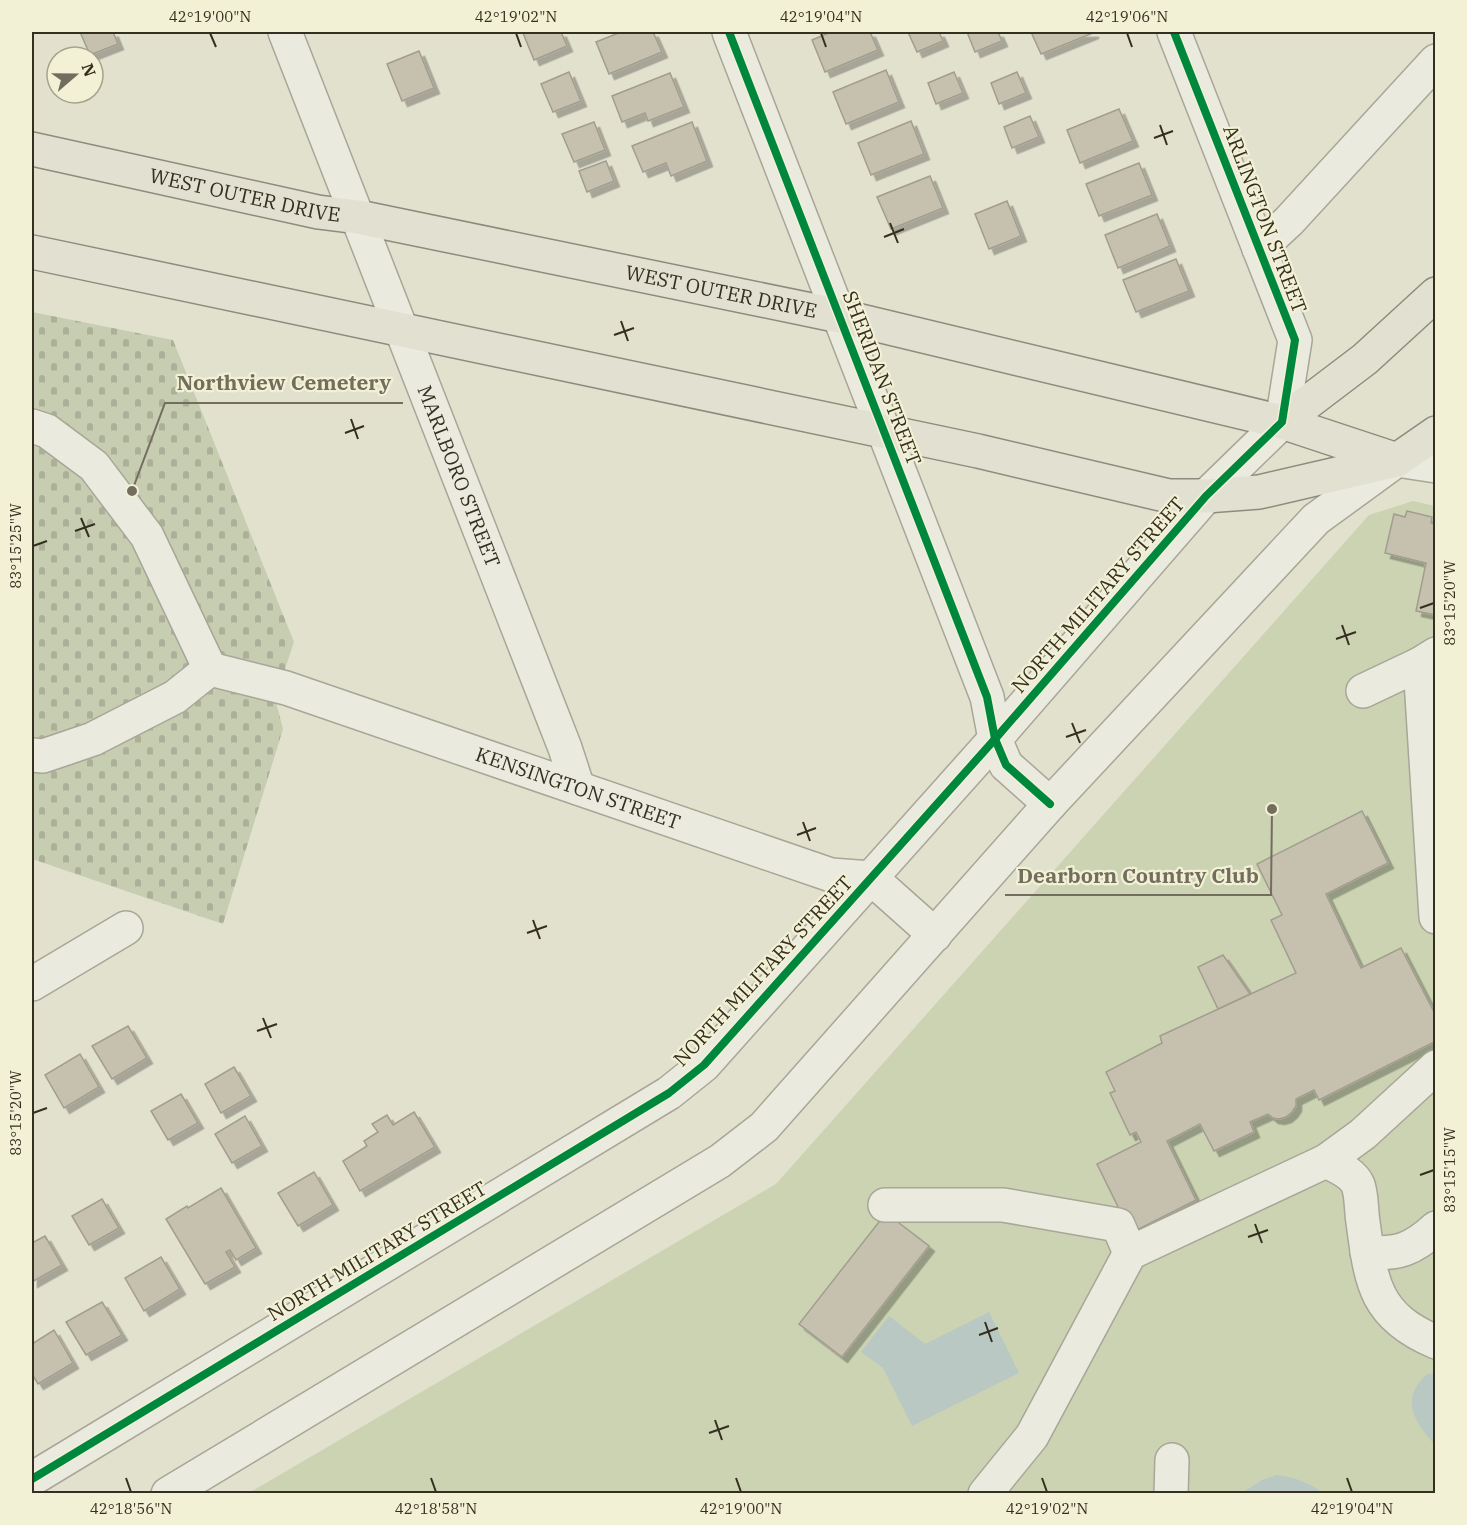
<svg xmlns="http://www.w3.org/2000/svg" width="1467" height="1525" font-family="'IBM Plex Serif',serif">
  <style>
    .green { fill: #cbd3b2 }
    .cemetery { fill: url(#cemetery-stones) }
    .water { fill: #b9c8c2 }
    .building { fill: #c6c1af; stroke: #a29d8e; stroke-width: 1.5; filter: url(#shadow) }
    .lines { fill: none; stroke-linecap: round; stroke-linejoin: round }
    .minor-casing { stroke: #a8a697; stroke-width: 36 }
    .major-casing { stroke: #8d8b7e; stroke-width: 36 }
    .minor { stroke: #ebeadf; stroke-width: 33 }
    .major { stroke: #e2e1d1; stroke-width: 33 }
    .cycleway-casing { stroke: #f2f1d5; stroke-width: 11 }
    .cycleway { stroke: #00873e; stroke-width: 8 }
    .ticks { fill: none; stroke: #352f20; stroke-width: 2 }
    .labels { text-anchor: middle; stroke-width: 4.5; stroke-linejoin: round; paint-order: stroke }
    .street-label { font-size: 20px; fill: #352f20; stroke: #f2f1d5 }
    .leader { fill: none; stroke: #726d5d; stroke-width: 2 }
    .callout-dot { fill: #726d5d; stroke: #f2f1d5; stroke-width: 2 }
    .callout-label { font-size: 21px; text-anchor: middle; font-weight: bold; fill: #726d5d; stroke: #f2f1d5; stroke-width: 4.5; stroke-linejoin: round; paint-order: stroke }
    .neatline { fill: none; stroke: #352f20; stroke-width: 2 }
    .ticks-label { font-size: 15px; text-anchor: middle; fill: #352f20 }
  </style>
  <defs>
    <pattern id="cemetery-stones" width="16" height="16" patternUnits="userSpaceOnUse" patternTransform="scale(1.5)"><rect width="16" height="16" fill="#c7cdb1"/><path d="M2 7V4a2 2 0 0 1 4 0v3zM10 15v-3a2 2 0 0 1 4 0v3z" fill="#acb098"/></pattern>
    <filter id="shadow"><feDropShadow dx="5.5" dy="5.5" stdDeviation="0" flood-color="#0004"/></filter>
  </defs>
  <rect width="100%" height="100%" fill="#e2e1ce"/>
  <!-- green -->
  <polygon class="green" points="1413,501 1435,506 1435,1493 247,1494 776,1184 1369,515"/>
  <!-- cemetery -->
  <polygon class="cemetery" points="32,312 173,340 294,642 275,699 283,729 223,924 32,859"/>
  <!-- water -->
  <g class="water">
    <polygon points="989,1312 1019,1373 912,1426 883,1368 861,1352 889,1316 925,1344"/>
    <path d="M1427,1374H1435V1445C1414,1421 1399,1400 1427,1374Z"/>
    <path d="M1276,1475C1295,1477 1308,1482 1323,1493H1242L1262,1480Z"/>
  </g>
  <!-- building -->
  <g class="building">
    <polygon points="80,32 113,32 118,44 90,55"/>
    <polygon points="525,32 561,32 567,46 534,60 523,33"/>
    <polygon points="621,32 653,32 662,52 609,74 596,42"/>
    <polygon points="831,32 870,32 878,50 825,72 812,40"/>
    <polygon points="908,32 939,32 943,41 917,52"/>
    <polygon points="967,32 998,32 1002,41 975,52"/>
    <polygon points="1031,32 1093,32 1093,33 1041,54"/>
    <polygon points="419,51 434,88 402,101 387,64"/>
    <polygon points="886,70 899,102 846,124 833,92"/>
    <polygon points="569,72 581,101 553,112 541,84"/>
    <polygon points="954,72 963,93 936,104 928,83"/>
    <polygon points="1017,72 1026,93 999,104 991,83"/>
    <polygon points="670,73 684,107 648,121 645,113 622,122 612,96"/>
    <polygon points="1119,109 1133,141 1080,163 1067,130"/>
    <polygon points="1030,116 1039,137 1012,148 1004,127"/>
    <polygon points="911,121 924,154 871,175 858,143"/>
    <polygon points="594,122 605,150 574,162 562,134"/>
    <polygon points="692,122 707,161 671,176 666,163 643,172 632,146"/>
    <polygon points="606,161 614,181 587,192 579,171"/>
    <polygon points="1139,163 1152,195 1099,216 1086,184"/>
    <polygon points="930,176 943,208 891,229 877,197"/>
    <polygon points="1007,201 1021,236 989,249 975,214"/>
    <polygon points="1157,214 1170,246 1118,268 1105,235"/>
    <polygon points="1176,259 1189,291 1136,312 1123,280"/>
    <polygon points="1407,511 1432,517 1431,523 1436,524 1436,615 1416,611 1426,563 1385,553 1394,514 1405,517"/>
    <polygon points="1362,811 1388,863 1326,894 1361,968 1401,948 1436,1016 1436,1041 1319,1100 1314,1090 1296,1099 1296,1106 1292,1112 1286,1117 1279,1119 1273,1118 1268,1114 1250,1122 1254,1132 1214,1151 1200,1124 1167,1141 1196,1200 1131,1233 1097,1164 1141,1142 1136,1132 1130,1135 1110,1093 1115,1091 1106,1072 1162,1043 1160,1036 1296,973 1271,920 1282,915 1257,864"/>
    <polygon points="1223,955 1250,994 1218,1009 1198,967"/>
    <polygon points="128,1026 147,1058 112,1079 92,1046"/>
    <polygon points="80,1054 99,1087 64,1108 45,1075"/>
    <polygon points="234,1067 251,1096 221,1113 205,1084"/>
    <polygon points="181,1094 198,1123 168,1140 151,1111"/>
    <polygon points="414,1112 435,1147 360,1191 343,1161 367,1146 364,1141 378,1132 372,1124 387,1115 393,1125"/>
    <polygon points="245,1116 262,1146 232,1163 215,1134"/>
    <polygon points="314,1172 333,1205 298,1226 278,1193"/>
    <polygon points="221,1188 256,1248 236,1260 230,1250 226,1252 235,1267 205,1284 166,1219 187,1206 188,1208"/>
    <polygon points="102,1199 119,1228 89,1245 72,1216"/>
    <polygon points="886,1213 929,1246 842,1357 799,1324"/>
    <polygon points="45,1236 62,1265 32,1282 32,1243"/>
    <polygon points="161,1257 180,1289 144,1311 125,1278"/>
    <polygon points="102,1302 122,1335 86,1355 66,1322"/>
    <polygon points="54,1330 73,1363 38,1384 32,1374 32,1344"/>
  </g>
  <g class="lines">
    <defs>
      <g id="minor">
        <path id="s1" d="M285,32L565,748L578,788"/>
        <polyline points="729,32 987,697 995,739 1006,765 1050,804"/>
        <polyline points="1259,249 1289,221 1436,61"/>
        <polyline points="32,426 47,431 94,466 147,536 210,669"/>
        <polyline points="1436,654 1420,664 1436,917"/>
        <path id="s2" d="M210,669L286,688L831,875L871,878L935,935"/>
        <polyline points="1363,691 1420,664"/>
        <polyline points="32,755 43,756 93,739 175,697 210,669"/>
        <polyline points="32,984 126,928"/>
        <path d="M1326,1161C1336,1166 1353,1173 1358,1185C1362,1196 1361,1210 1363,1222C1371,1282 1374,1316 1436,1342"/>
        <polyline points="885,1205 1003,1205 1118,1225 1130,1253"/>
        <path d="M1367,1252C1398,1255 1413,1249 1436,1228"/>
        <polyline points="32,1479 669,1093 704,1065 995,739 1206,496 1282,422 1295,340 1174,32"/>
        <polyline points="168,1494 720,1161 764,1127 1050,804 1316,519 1397,460 1436,466"/>
        <polyline points="985,1494 1032,1436 1130,1253 1326,1161 1363,1134 1436,1067"/>
        <polyline points="1171,1494 1172,1460"/>
      </g>
      <g id="major">
        <path id="s3" d="M32,149L318,212L358,217L840,316L1282,422L1397,460"/>
        <polyline points="32,252 978,451 1169,496 1206,496 1259,492 1397,460 1436,433"/>
        <polyline points="1282,422 1365,359 1436,294"/>
      </g>
    </defs>
    <!-- minor casing -->
    <use href="#minor" class="minor-casing"/>
    <!-- major casing -->
    <use href="#major" class="major-casing"/>
    <!-- minor -->
    <use href="#minor" class="minor"/>
    <!-- major -->
    <use href="#major" class="major"/>
    <defs>
      <g id="cycleway">
        <polyline points="729,32 987,697 995,739 1006,765 1050,804"/>
        <polyline points="32,1479 669,1093 704,1065 995,739 1206,496 1282,422 1295,340 1174,32"/>
      </g>
    </defs>
    <!-- cycleway casing -->
    <use href="#cycleway" class="cycleway-casing"/>
    <!-- cycleway -->
    <use href="#cycleway" class="cycleway"/>
  </g>
  <!-- ticks -->
  <path class="ticks" d="M210,33L216,47M516,33L521,47M821,33L826,47M1127,33L1132,47M1160,125L1167,145M1154,138L1173,131M890,223L898,243M884,237L904,229M621,321L628,341M614,335L634,328M351,419L358,439M345,433L364,426M81,518L89,537M75,531L95,524M33,546L47,541M1420,608L1434,603M1342,625L1349,645M1336,639L1356,632M1072,723L1080,743M1066,737L1086,730M803,822L810,841M797,835L816,828M533,920L540,939M527,933L547,926M263,1018L271,1038M257,1031L277,1024M33,1113L47,1108M1420,1175L1434,1170M1255,1224L1262,1243M1248,1237L1268,1230M985,1322L992,1342M979,1335L998,1328M715,1420L722,1440M709,1433L729,1426M126,1478L131,1492M431,1478L436,1492M736,1478L741,1492M1042,1478L1047,1492M1347,1478L1352,1492"/>
  <g class="labels">
    <!-- street labels -->
    <g class="street-label">
      <text dy="7" stroke="none"><textPath href="#s3" startOffset="218">WEST OUTER DRIVE</textPath></text>
      <text transform="translate(1265 219) rotate(69)" y="7">ARLINGTON STREET</text>
      <text dy="7" stroke="none"><textPath href="#s3" startOffset="704">WEST OUTER DRIVE</textPath></text>
      <text transform="translate(882 378) rotate(69)" y="7">SHERIDAN STREET</text>
      <text dy="7" stroke="none"><textPath href="#s1" startOffset="477">MARLBORO STREET</textPath></text>
      <text transform="translate(1098 595) rotate(-49)" y="7">NORTH MILITARY STREET</text>
      <text dy="7" stroke="none"><textPath href="#s2" startOffset="387">KENSINGTON STREET</textPath></text>
      <text transform="translate(763 971) rotate(-47)" y="7">NORTH MILITARY STREET</text>
      <text transform="translate(377 1251) rotate(-31)" y="7">NORTH MILITARY STREET</text>
    </g>
  </g>
  <!-- callouts -->
  <path class="leader" d="M132 491L165 403H403M1272 809L1271 895H1005"/>
  <g class="callout-dot">
    <circle cx="132" cy="491" r="6"/>
    <circle cx="1272" cy="809" r="6"/>
  </g>
  <g class="callout-label">
    <text x="284" y="390">Northview Cemetery</text>
    <text x="1138" y="883">Dearborn Country Club</text>
  </g>
  <!-- border -->
  <rect width="1467" height="1525" fill="none" stroke="#f2f1d5" stroke-width="66"/>
  <!-- north arrow -->
  <g transform="translate(75 75) rotate(70)"><circle r="28" fill="#f2f1d5" stroke="#a6a38d" stroke-width="1.5"/>
  <path d="M0-4.5L10 22L0 15L-10 22Z" fill="#726d5d"/>
  <text y="-9" font-size="16" font-weight="bold" text-anchor="middle" fill="#352f20">N</text>
  </g>
  <rect x="33" y="33" width="1401" height="1459" class="neatline"/>
  <g class="ticks-label">
    <text x="210" y="22">42°19'00"N</text>
    <text x="516" y="22">42°19'02"N</text>
    <text x="821" y="22">42°19'04"N</text>
    <text x="1127" y="22">42°19'06"N</text>
    <text transform="translate(16 546) rotate(-90)" y="5">83°15'25"W</text>
    <text transform="translate(1450 603) rotate(-90)" y="5">83°15'20"W</text>
    <text transform="translate(16 1113) rotate(-90)" y="5">83°15'20"W</text>
    <text transform="translate(1450 1170) rotate(-90)" y="5">83°15'15"W</text>
    <text x="131" y="1514">42°18'56"N</text>
    <text x="436" y="1514">42°18'58"N</text>
    <text x="741" y="1514">42°19'00"N</text>
    <text x="1047" y="1514">42°19'02"N</text>
    <text x="1352" y="1514">42°19'04"N</text>
  </g>
</svg>
